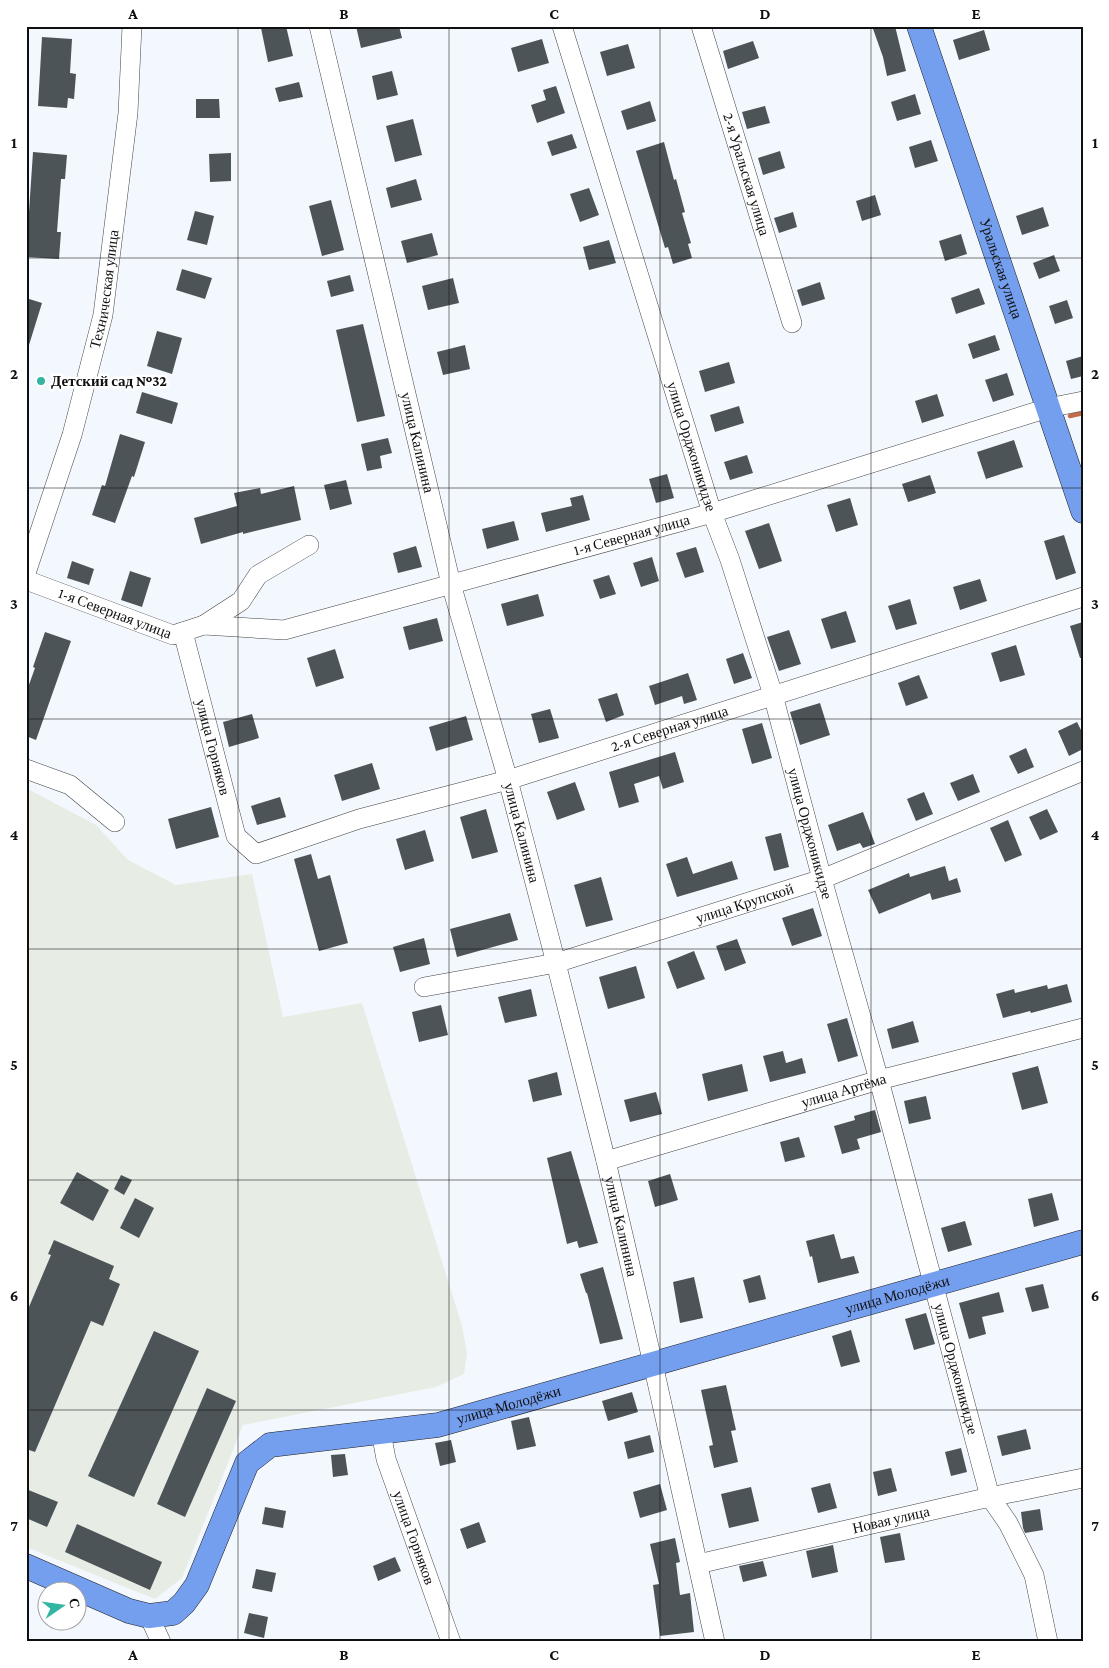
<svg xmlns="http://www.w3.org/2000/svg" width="1109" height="1668" viewBox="0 0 1109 1668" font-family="'Crimson Pro',serif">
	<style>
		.industrial { fill: #e7ede5 }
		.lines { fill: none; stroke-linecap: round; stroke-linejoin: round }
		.stream { stroke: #c36d48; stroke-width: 4.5 }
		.building { fill: #4d5458 }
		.minor-casing { stroke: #434343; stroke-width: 20 }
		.major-casing { stroke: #212121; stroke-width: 25 }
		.minor { stroke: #fff; stroke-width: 19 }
		.major { stroke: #749eee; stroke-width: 24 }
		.grid { fill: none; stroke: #101010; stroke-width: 1; stroke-opacity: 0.55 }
		.poi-dot { fill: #32b6a2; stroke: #fff; stroke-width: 2 }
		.labels { text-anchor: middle; stroke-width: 5; stroke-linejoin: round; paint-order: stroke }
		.street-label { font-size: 15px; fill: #101010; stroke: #fff }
		.poi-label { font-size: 15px; font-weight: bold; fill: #101010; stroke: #fff; text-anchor: start }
		.neatline { fill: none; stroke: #101010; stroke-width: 2 }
		.grid-label { font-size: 16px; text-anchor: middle; font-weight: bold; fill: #101010 }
	</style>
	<rect width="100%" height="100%" fill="#f3f7fe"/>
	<path class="industrial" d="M26 788 96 825 128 860 176 885 252 874 283 1017 362 1003 462 1326 467 1353 464 1374 436 1387 243 1425 182 1578 155 1599 26 1547Z"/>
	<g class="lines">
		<path class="stream" d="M1070 416 1083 413"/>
	</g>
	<path class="building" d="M268 26H286L293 56 268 62 261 28Z
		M356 26H399L402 38 361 48Z
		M872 26H895L906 71 887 76 883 57Z
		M984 30 990 50 959 60 953 40Z
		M42 37 72 39 70 73 76 74 74 99 68 98 67 108 38 106Z
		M542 39 549 63 518 72 511 48Z
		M753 41 759 58 728 69 723 51Z
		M628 44 635 68 607 76 600 52Z
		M392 71 398 95 377 100 372 76Z
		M299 82 303 97 279 102 275 88Z
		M556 86 565 113 537 123 531 105 546 100 543 90Z
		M915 94 921 114 897 121 891 102Z
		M196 99H219L220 118H196Z
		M650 101 656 121 627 130 621 111Z
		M765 106 770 123 747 129 742 112Z
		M413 119 422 155 395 162 386 126Z
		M572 134 577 148 552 156 547 142Z
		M931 140 938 161 915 168 909 147Z
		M664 142 674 180 676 179 685 212 682 213 691 243 688 244 692 258 673 264 668 247 665 248 636 151Z
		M780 151 785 168 763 175 758 158Z
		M33 152 67 155 65 179H61L57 232H61L59 259 26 257Z
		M231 153V181L210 182 209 154Z
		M416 179 422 200 391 208 386 188Z
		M589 188 599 215 580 222 570 194Z
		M875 195 881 215 862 221 856 201Z
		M331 200 344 250 322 256 309 206Z
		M1043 207 1049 226 1022 235 1016 216Z
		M195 211 214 216 207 245 187 240Z
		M793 212 797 227 779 233 774 218Z
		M432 233 438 255 407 263 401 241Z
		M961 234 967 254 945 261 939 241Z
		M609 240 616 263 589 270 583 247Z
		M1054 255 1060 271 1039 279 1033 263Z
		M182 269 212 278 205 299 176 290Z
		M350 275 354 291 331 297 327 281Z
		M453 278 459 303 428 310 422 286Z
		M820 282 825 299 802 306 797 290Z
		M979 288 985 304 956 314 951 298Z
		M26 298 42 303 29 345H26Z
		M1067 300 1073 318 1055 324 1049 306Z
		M363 324 385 416 357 422 336 330Z
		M157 331 182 338 172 374 147 366Z
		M995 335 1000 350 973 359 968 344Z
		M465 345 470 369 443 375 437 352Z
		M1083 356V376L1071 379 1066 361Z
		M729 362 735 383 705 392 699 371Z
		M1007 373 1014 395 993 402 985 380Z
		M142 392 178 403 172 424 136 413Z
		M937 394 944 416 922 423 915 401Z
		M739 406 744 423 715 432 710 415Z
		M120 434 145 442 134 477 132 476 115 523 92 515 102 485 105 486Z
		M388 438 392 453 380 456 382 468 367 471 361 444Z
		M1014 440 1023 467 986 479 977 452Z
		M747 455 753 473 730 480 724 462Z
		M667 474 674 498 656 503 649 479Z
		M930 475 936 493 908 502 902 484Z
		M346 480 352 504 330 510 324 485Z
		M294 486 301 520 243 534V532L201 544 194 518 237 506 234 493 260 488 261 494Z
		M583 495 590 520 546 532 541 513 572 506 570 498Z
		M850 498 858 525 836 532 827 505Z
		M514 521 519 540 487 549 482 529Z
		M769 523 782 561 759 569 745 531Z
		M1064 535 1076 573 1056 580 1044 541Z
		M416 546 422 567 398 573 393 553Z
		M696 547 704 572 685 578 676 553Z
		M652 557 659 581 641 587 633 563Z
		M72 561 94 569 89 585 67 578Z
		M130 571 151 578 142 607 121 600Z
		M609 575 616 594 600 599 593 580Z
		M980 579 987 601 960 610 953 587Z
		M538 594 544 616 507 626 501 604Z
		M910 599 917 624 896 630 888 606Z
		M846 611 856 642 831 649 821 619Z
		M437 618 443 641 409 650 403 627Z
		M1083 622V658H1080L1070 626Z
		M789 630 801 664 779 671 767 637Z
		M45 632 71 641 36 740 26 736V693L35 668 33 667Z
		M1016 645 1025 675 1000 682 991 653Z
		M335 649 344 678 316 687 307 658Z
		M743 653 752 678 734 684 726 659Z
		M688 673 697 700 684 704 682 696 655 705 649 686Z
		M919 675 928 698 906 706 898 683Z
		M617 693 624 715 606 722 598 699Z
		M820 703 830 735 800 745 790 712Z
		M550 709 559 738 539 743 531 714Z
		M252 714 259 738 229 747 223 722Z
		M466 716 473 740 436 751 429 727Z
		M1077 722 1083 734V749L1069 756 1058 731Z
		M762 723 772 758 752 764 742 729Z
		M1026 748 1034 767 1018 774 1009 756Z
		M675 752 684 782 663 789 659 776 634 784 639 802 619 808 609 772Z
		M372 763 380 789 342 801 334 775Z
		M973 774 980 792 958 801 950 783Z
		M575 782 585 810 557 820 547 792Z
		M924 792 933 814 916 821 907 799Z
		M280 797 286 817 257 825 251 806Z
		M211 807 219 837 176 849 168 819Z
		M486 809 498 852 472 859 460 817Z
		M1047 809 1058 832 1040 840 1029 817Z
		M863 812 875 844 863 848 860 843 837 851 828 825Z
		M1008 820 1022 855 1005 862 990 828Z
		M425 830 434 861 405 870 396 839Z
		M781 833 789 867 774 871 765 837Z
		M311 854 318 879 330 875 348 943 319 951 294 859Z
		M687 857 693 874 732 861 738 879 677 897 666 864Z
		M945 866 949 881 957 878 961 892 932 900 930 893 879 914 868 890 909 873 910 877Z
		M601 877 613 920 586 927 574 885Z
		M813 908 822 936 792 946 782 918Z
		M510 913 518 940 457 957 450 929Z
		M424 938 430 964 400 972 393 947Z
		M737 939 746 963 725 971 716 946Z
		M694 951 705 979 677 989 667 962Z
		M636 966 645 998 608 1009 599 977Z
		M1067 984 1072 1002 1031 1013 1030 1011 1003 1018 996 994 1014 989 1015 993 1047 985 1048 989Z
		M531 989 537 1016 505 1023 498 997Z
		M441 1005 448 1035 419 1042 412 1012Z
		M847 1018 858 1056 838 1062 827 1024Z
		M913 1021 919 1042 892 1049 887 1029Z
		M783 1051 786 1063 802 1058 806 1073 770 1082 763 1056Z
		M742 1064 748 1091 708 1101 702 1074Z
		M1038 1066 1048 1103 1022 1110 1012 1073Z
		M557 1072 562 1095 533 1102 528 1080Z
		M656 1092 662 1114 630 1122 624 1100Z
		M926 1096 931 1119 909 1124 904 1101Z
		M875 1110 881 1132 857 1139 860 1149 842 1154 834 1126 855 1120 854 1116Z
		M799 1137 805 1157 785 1162 780 1142Z
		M571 1151 598 1243 579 1248 577 1241 567 1244 547 1158Z
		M77 1172 109 1190 93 1221 60 1203Z
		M670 1174 678 1200 655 1207 648 1181Z
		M121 1175 132 1180 124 1195 114 1189Z
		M1052 1193 1059 1220 1034 1227 1028 1199Z
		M135 1198 154 1208 139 1238 120 1228Z
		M965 1221 972 1245 948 1252 941 1228Z
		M834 1234 841 1259 854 1256 859 1273 818 1283 812 1256 810 1257 806 1241Z
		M54 1240 114 1266 109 1279 120 1284 103 1326 91 1321 35 1452 26 1449V1314L51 1255 48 1254Z
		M603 1267 623 1339 600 1344 587 1293H586L580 1274Z
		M760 1275 766 1299 749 1303 743 1280Z
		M694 1277 703 1318 680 1323 673 1282Z
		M1043 1284 1049 1308 1032 1312 1025 1288Z
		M999 1292 1004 1312 982 1317 986 1334 969 1339 959 1303Z
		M926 1313 935 1344 914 1350 905 1319Z
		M851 1330 860 1362 841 1367 832 1336Z
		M154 1331 199 1351 134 1497 88 1476Z
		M726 1385 736 1430 731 1431 738 1462 714 1468 709 1446 713 1445 701 1390Z
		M207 1388 236 1401 185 1517 157 1504Z
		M632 1392 638 1412 608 1421 602 1401Z
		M529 1417 536 1446 517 1450 511 1421Z
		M1026 1429 1031 1449 1002 1456 997 1436Z
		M650 1435 654 1452 628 1459 624 1442Z
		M451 1440 456 1462 440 1466 435 1443Z
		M961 1448 967 1472 951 1476 945 1452Z
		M345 1454 348 1475 333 1477 331 1455Z
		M891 1468 897 1491 878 1496 873 1472Z
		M830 1483 837 1508 818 1513 811 1488Z
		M660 1484 667 1510 640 1518 633 1492Z
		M751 1487 759 1521 729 1528 721 1494Z
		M26 1489 58 1502 47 1527 26 1518Z
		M265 1507 286 1511 283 1528 262 1524Z
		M1040 1509 1043 1530 1025 1533 1023 1528 1021 1512Z
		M479 1522 486 1542 467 1549 460 1529Z
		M77 1524 162 1562 150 1590 65 1552Z
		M900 1533 905 1560 885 1563 880 1537Z
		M675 1538 680 1562 676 1563 680 1595 690 1593 694 1632 660 1636 653 1585 659 1584 650 1544Z
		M833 1545 838 1572 812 1578 806 1551Z
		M395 1557 401 1571 378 1581 373 1566Z
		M763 1561 767 1576 743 1582 739 1566Z
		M256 1569 276 1573 272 1592 252 1588Z
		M249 1613 268 1617 264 1638 244 1633Z"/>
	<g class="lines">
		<defs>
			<g id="minor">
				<path id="s1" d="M319 26 451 584 508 780 556 963 606 1161 653 1364 715 1642"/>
				<path id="s2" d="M562 26 712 513 730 560 773 695 822 879 879 1080 990 1497 1008 1523 1034 1575 1048 1642"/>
				<path id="s3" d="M701 26 792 323"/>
				<path id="s4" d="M26 573 72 435 103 315 128 113 132 26"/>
				<path id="s5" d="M26 580 173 635 204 625 284 630 712 513 1048 408 1083 401"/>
				<path d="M204 625 241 601 258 575 309 545"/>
				<path id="s6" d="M183 632 236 836 256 854 359 819 508 780 1083 597"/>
				<path d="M26 769 70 785 115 822"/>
				<path id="s7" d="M424 987 556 963 822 879 1083 771"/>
				<path id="s8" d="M606 1161 879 1080 1083 1028"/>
				<path id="s9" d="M381 1432 386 1459 451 1642"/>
				<path id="s10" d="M698 1564 990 1497 1083 1478"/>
				<path d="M149 1616 161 1642"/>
			</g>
			<g id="major">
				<path id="s11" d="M919 26 1083 511"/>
				<path id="s12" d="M26 1566 129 1611 149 1616 173 1613 184 1603 197 1585 247 1463 270 1445 438 1425 1083 1242"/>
			</g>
		</defs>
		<use href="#minor" class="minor-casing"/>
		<use href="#major" class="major-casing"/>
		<use href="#minor" class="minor"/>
		<use href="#major" class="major"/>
	</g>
	<path class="grid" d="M238 26V1642M449 26V1642M660 26V1642M871 26V1642M26 258H1083M26 488H1083M26 719H1083M26 949H1083M26 1180H1083M26 1410H1083"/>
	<circle class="poi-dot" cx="41" cy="381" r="5"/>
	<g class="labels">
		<g class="street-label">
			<text dy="5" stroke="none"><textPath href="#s3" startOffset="155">2-я Уральская улица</textPath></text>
			<text dy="5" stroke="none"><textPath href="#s11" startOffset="256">Уральская улица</textPath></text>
			<text dy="5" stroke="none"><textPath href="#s4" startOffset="295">Техническая улица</textPath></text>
			<text dy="5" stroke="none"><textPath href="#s1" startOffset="428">улица Калинина</textPath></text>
			<text dy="5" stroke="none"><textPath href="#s2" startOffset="440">улица Орджоникидзе</textPath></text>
			<text dy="5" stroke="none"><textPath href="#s5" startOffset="630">1-я Северная улица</textPath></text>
			<text dy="5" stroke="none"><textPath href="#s5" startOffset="95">1-я Северная улица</textPath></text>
			<text dy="5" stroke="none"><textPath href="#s6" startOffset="670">2-я Северная улица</textPath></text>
			<text dy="5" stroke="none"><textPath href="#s6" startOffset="119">улица Горняков</textPath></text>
			<text dy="5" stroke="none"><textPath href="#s1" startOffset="832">улица Калинина</textPath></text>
			<text dy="5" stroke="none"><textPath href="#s2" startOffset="845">улица Орджоникидзе</textPath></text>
			<text dy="5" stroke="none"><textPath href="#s7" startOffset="332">улица Крупской</textPath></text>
			<text dy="5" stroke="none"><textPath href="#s8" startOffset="248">улица Артёма</textPath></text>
			<text dy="5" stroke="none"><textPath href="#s1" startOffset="1238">улица Калинина</textPath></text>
			<text dy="5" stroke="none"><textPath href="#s12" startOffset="1002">улица Молодёжи</textPath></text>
			<text dy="5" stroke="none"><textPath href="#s2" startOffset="1400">улица Орджоникидзе</textPath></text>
			<text dy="5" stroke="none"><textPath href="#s12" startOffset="598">улица Молодёжи</textPath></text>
			<text dy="5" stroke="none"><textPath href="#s10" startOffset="198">Новая улица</textPath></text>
			<text dy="5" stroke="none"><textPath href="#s9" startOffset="111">улица Горняков</textPath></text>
		</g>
		<g class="poi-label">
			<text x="51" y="386">Детский сад №32</text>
		</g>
	</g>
	<rect width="1109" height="1668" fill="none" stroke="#ffffff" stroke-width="55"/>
	<g transform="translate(62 1606) rotate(77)"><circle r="24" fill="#ffffff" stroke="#9f9f9f"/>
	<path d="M0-4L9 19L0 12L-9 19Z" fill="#32b6a2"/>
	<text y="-8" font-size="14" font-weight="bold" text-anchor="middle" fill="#101010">С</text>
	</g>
	<rect x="28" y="28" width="1054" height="1612" class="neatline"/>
	<g class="grid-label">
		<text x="133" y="19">A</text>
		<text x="344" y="19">B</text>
		<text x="554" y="19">C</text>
		<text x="765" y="19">D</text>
		<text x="976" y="19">E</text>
		<text x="14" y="148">1</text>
		<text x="1095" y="148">1</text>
		<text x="14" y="379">2</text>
		<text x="1095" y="379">2</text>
		<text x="14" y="609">3</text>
		<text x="1095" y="609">3</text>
		<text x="14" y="840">4</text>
		<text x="1095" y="840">4</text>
		<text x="14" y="1070">5</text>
		<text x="1095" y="1070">5</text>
		<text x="14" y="1301">6</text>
		<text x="1095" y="1301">6</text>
		<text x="14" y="1531">7</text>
		<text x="1095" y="1531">7</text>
		<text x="133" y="1660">A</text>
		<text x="344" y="1660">B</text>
		<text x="554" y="1660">C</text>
		<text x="765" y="1660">D</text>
		<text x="976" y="1660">E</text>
	</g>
</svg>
